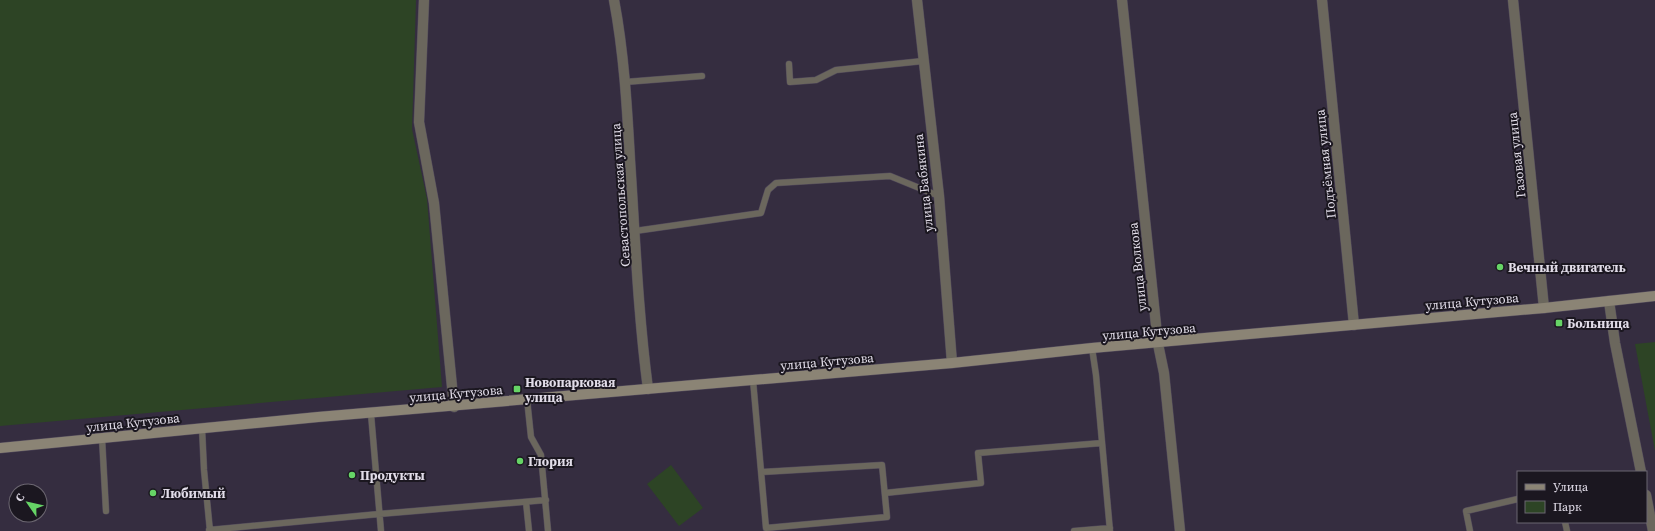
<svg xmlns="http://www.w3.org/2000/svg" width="1655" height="531" viewBox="0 0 1655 531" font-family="'Source Serif 4',serif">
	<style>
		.green { fill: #2d4425 }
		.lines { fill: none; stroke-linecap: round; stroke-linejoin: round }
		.service-casing { stroke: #51495b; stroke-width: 7 }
		.minor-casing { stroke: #51495b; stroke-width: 11 }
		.secondary-casing { stroke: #51495b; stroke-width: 11 }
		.service { stroke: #6b675d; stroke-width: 6 }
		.minor { stroke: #6b675d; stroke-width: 10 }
		.secondary { stroke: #8b8475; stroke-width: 10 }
		.poi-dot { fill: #66d466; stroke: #1b1720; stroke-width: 1.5 }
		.labels { text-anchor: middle; stroke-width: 4; stroke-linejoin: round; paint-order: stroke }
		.street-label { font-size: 13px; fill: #e2dde9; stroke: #1b1720 }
		.poi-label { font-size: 13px; font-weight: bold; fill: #e2dde9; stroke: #1b1720; text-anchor: start }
	</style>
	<rect width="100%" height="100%" fill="#352d40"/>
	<path class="green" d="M0 0H416L412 129 427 199 442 387 0 426Z
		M1655 342V451L1635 344Z
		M671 465 703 508 679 526 647 484Z"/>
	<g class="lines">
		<defs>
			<path id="service" d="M789 64 790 82 816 80 836 70 923 61
				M625 82 702 76
				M635 231 761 213 768 190 776 183 890 176 939 196
				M1092 348 1096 375 1110 531
				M753 380 766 528 887 517 882 465 762 472
				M527 399 531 437 541 455 548 531
				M371 414 381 531
				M202 428 204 470 210 531
				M102 438 106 511
				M885 493 981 483 978 453 1102 443
				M526 502 529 531
				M1565 522 1567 531
				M209 530 379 514 546 500
				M1074 531 1110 528
				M1470 531 1466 511 1518 499"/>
			<path id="minor" d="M424 0 419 122 434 203 454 407
				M614 0C624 53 627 106 630 160 635 236 638 313 648 389
				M917 0 939 196 952 363
				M1122 0 1158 344 1164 373 1180 531
				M1322 0 1354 325
				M1513 0 1544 308
				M1609 301 1615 343 1641 472
				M1646 495 1653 531"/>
			<path id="secondary" d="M0 448 318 417 952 363 1092 348 1544 308 1655 296"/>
		</defs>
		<use href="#service" class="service-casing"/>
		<use href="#minor" class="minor-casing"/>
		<use href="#secondary" class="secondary-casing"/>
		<use href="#service" class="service"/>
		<use href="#minor" class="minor"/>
		<use href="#secondary" class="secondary"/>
	</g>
	<g class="poi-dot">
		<circle cx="1500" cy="267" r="4"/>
		<rect x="1555" y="319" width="8" height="8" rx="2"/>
		<rect x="513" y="385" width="8" height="8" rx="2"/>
		<circle cx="520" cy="461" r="4"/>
		<circle cx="352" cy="475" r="4"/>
		<circle cx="153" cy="493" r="4"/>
	</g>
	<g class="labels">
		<g class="street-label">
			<text transform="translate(1516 155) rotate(-96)" y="5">Газовая улица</text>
			<text transform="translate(1325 164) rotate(-96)" y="5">Подъёмная улица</text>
			<text transform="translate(923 183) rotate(-96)" y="5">улица Бабякина</text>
			<text transform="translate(620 195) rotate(-94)" y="5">Севастопольская улица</text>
			<text transform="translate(1137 267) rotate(-96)" y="5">улица Волкова</text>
			<text transform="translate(1472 301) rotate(-5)" y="5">улица Кутузова</text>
			<text transform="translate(1149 331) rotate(-5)" y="5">улица Кутузова</text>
			<text transform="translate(827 361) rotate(-5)" y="5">улица Кутузова</text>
			<text transform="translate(456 393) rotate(-5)" y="5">улица Кутузова</text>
			<text transform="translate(133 422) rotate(-6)" y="5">улица Кутузова</text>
		</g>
		<g class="poi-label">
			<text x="1508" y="272">Вечный двигатель</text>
			<text x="1567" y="328">Больница</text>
			<text x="525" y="387">Новопарковая<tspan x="525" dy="15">улица</tspan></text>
			<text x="528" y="466">Глория</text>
			<text x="360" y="480">Продукты</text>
			<text x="161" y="498">Любимый</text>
		</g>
	</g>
	<rect x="1517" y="471" width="130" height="52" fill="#1b1720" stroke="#6b6670"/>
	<rect x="1525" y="484" width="20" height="6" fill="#8b8475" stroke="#6b6670"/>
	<text x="1553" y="491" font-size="12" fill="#e2dde9">Улица</text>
	<rect x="1525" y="501" width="20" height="12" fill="#2d4425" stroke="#6b6670"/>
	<text x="1553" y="511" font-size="12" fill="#e2dde9">Парк</text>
	<g transform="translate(28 503) rotate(304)"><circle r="19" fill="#1b1720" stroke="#6b6670"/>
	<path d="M0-3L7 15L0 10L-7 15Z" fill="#66d466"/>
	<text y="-6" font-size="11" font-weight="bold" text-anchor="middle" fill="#e2dde9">С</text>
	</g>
</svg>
